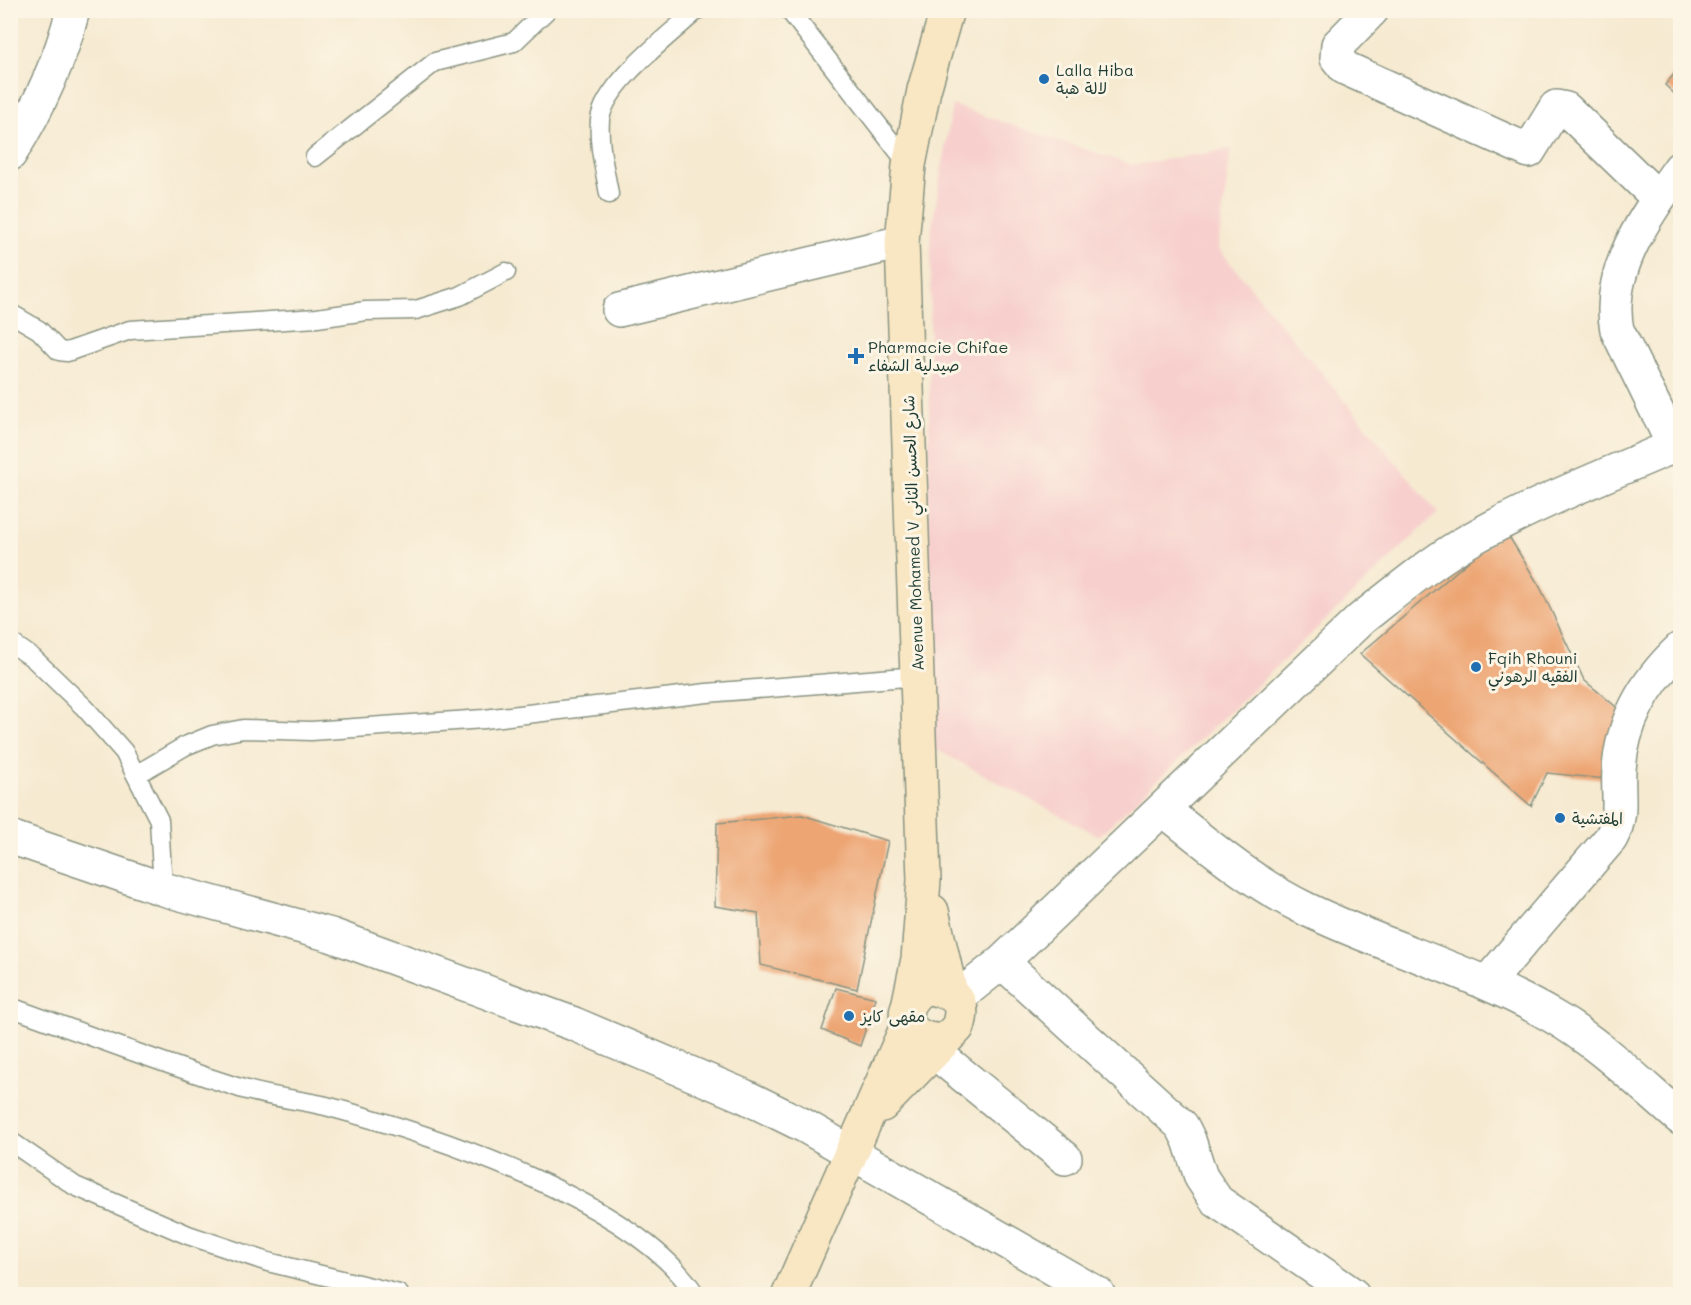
<svg xmlns="http://www.w3.org/2000/svg" width="1691" height="1305" viewBox="0 0 1691 1305" font-family="Mali,'Playpen Sans Arabic',sans-serif">
	<style>
		.built { fill: #f7d0cd }
		.building { fill: #eda573 }
		.lines { fill: none; stroke-linecap: round; stroke-linejoin: round }
		.lane-casing { stroke: #8a9482; stroke-width: 21 }
		.street-casing { stroke: #8a9482; stroke-width: 36 }
		.secondary-casing { stroke: #8a9482; stroke-width: 36 }
		.lane { stroke: #fff; stroke-width: 18 }
		.street { stroke: #fff; stroke-width: 33 }
		.secondary { stroke: #f9e7c3; stroke-width: 33 }
		.poi-dot { fill: #1f6fb2; stroke: #fcf5e5; stroke-width: 2 }
		.labels { text-anchor: middle; stroke-width: 6; stroke-linejoin: round; paint-order: stroke }
		.poi-label { font-size: 16px; fill: #1f3d34; stroke: #fcf5e5; text-anchor: start }
		.street-label { font-size: 16px; fill: #1f3d34; stroke: #fcf5e5 }
	</style>
	<rect width="100%" height="100%" fill="#fcf5e5"/>
	<filter id="ink" filterUnits="userSpaceOnUse"><feTurbulence type="fractalNoise" baseFrequency=".0167" numOctaves="2"/><feDisplacementMap in="SourceGraphic" scale="12" xChannelSelector="R" yChannelSelector="G"/><feConvolveMatrix kernelMatrix="1 2 1 2 8 2 1 2 1" color-interpolation-filters="sRGB"/></filter>
	<filter id="wash" filterUnits="userSpaceOnUse"><feTurbulence type="fractalNoise" baseFrequency=".008" numOctaves="4" result="noise"/><feDisplacementMap in="SourceGraphic" scale="24" xChannelSelector="R" yChannelSelector="G"/><feGaussianBlur stdDeviation="1.35" result="paint"/><feColorMatrix in="noise" values="0 0 0 0 0 0 0 0 0 0 0 0 0 0 0 0 0 1.4 0 .05"/><feComposite in="paint" operator="in"/></filter>
	<g filter="url(#wash)">
		<rect width="100%" height="100%" fill="#f6ead1"/>
		<path class="built" d="M952 105 1132 165 1231 149 1218 248 1438 513 1099 836 926 744 931 235Z"/>
		<g id="blocks">
			<path class="building" d="M1680 67V99L1665 85Z
				M1505 530 1540 587 1584 680 1621 711 1606 779 1547 773 1531 806 1360 654Z
				M802 815 888 841 857 989 761 965 758 913 715 906 717 823Z
				M836 988 876 998 860 1046 822 1030Z"/>
		</g>
	</g>
	<g filter="url(#ink)">
		<use href="#blocks" fill-opacity="0" stroke="#8a9482" stroke-width="1.5"/>
		<g class="lines">
			<defs>
				<path id="lane" d="M789 10 909 165
					M315 157 435 62 514 42 547 10
					M609 194C605 170 598 145 600 120 604 84 670 35 697 10
					M10 313 39 330 59 351 67 352 130 330 317 318 366 311 416 310 460 296 506 272
					M10 642 33 658 85 708 124 752 159 820 163 889
					M136 775 185 746 212 735 243 729 311 731 484 719 707 693 918 676
					M10 1007C86 1034 161 1063 237 1087 266 1097 297 1099 326 1106 431 1134 635 1201 695 1294
					M10 1141 75 1186 188 1235 268 1262 399 1294"/>
				<path id="street" d="M1372 10 1338 45 1337 58 1345 68 1529 151 1556 107 1566 109 1658 198
					M10 154C38 109 60 62 73 10
					M619 310 902 242
					M1674 446 1617 330C1605 271 1647 214 1680 168
					M1164 810C1209 846 1254 884 1306 909 1386 948 1474 971 1552 1016 1599 1043 1639 1083 1680 1118
					M10 837 163 889 331 935 574 1024 744 1096 803 1125 1098 1294
					M1002 962 1182 1126 1189 1140 1201 1177 1217 1201 1352 1294
					M1487 983 1611 838C1624 814 1617 795 1619 770 1622 722 1645 682 1680 649
					M957 998 1002 962 1361 619C1397 591 1433 560 1473 538 1537 502 1607 475 1674 446L1680 449
					M933 1051 1065 1158"/>
				<path id="secondary" d="M932 911 951 993
					M909 1002 918 959 924 880 902 242 909 165 924 90 947 10
					M882 1105 958 1027C968 996 951 993 926 987 892 1006 905 1042 942 1040
					M789 1294 908 1024"/>
			</defs>
			<use href="#lane" class="lane-casing"/>
			<use href="#street" class="street-casing"/>
			<use href="#secondary" class="secondary-casing"/>
			<use href="#lane" class="lane"/>
			<use href="#street" class="street"/>
			<use href="#secondary" class="secondary"/>
		</g>
	</g>
	<g class="poi-dot">
		<circle cx="1044" cy="79" r="6"/>
		<path d="M853 347h6v6h6v6h-6v6h-6v-6h-6v-6h6z"/>
		<circle cx="1476" cy="667" r="6"/>
		<circle cx="1560" cy="818" r="6"/>
		<circle cx="849" cy="1016" r="6"/>
	</g>
	<g class="labels">
		<g class="poi-label">
			<text x="1056" y="76">Lalla Hiba<tspan x="1056" dy="18">لالة هبة</tspan></text>
			<text x="868" y="353">Pharmacie Chifae<tspan x="868" dy="18">صيدلية الشفاء</tspan></text>
			<text x="1488" y="664">Fqih Rhouni<tspan x="1488" dy="18">الفقيه الرهوني</tspan></text>
			<text x="1572" y="824">المفتشية</text>
			<text x="861" y="1022">مقهى كايز</text>
		</g>
		<g class="street-label">
			<text transform="translate(913 533) rotate(-92)" y="6">Avenue Mohamed V شارع الحسن الثاني</text>
		</g>
	</g>
	<rect width="1691" height="1305" fill="none" stroke="#fcf5e5" stroke-width="36"/>
</svg>
